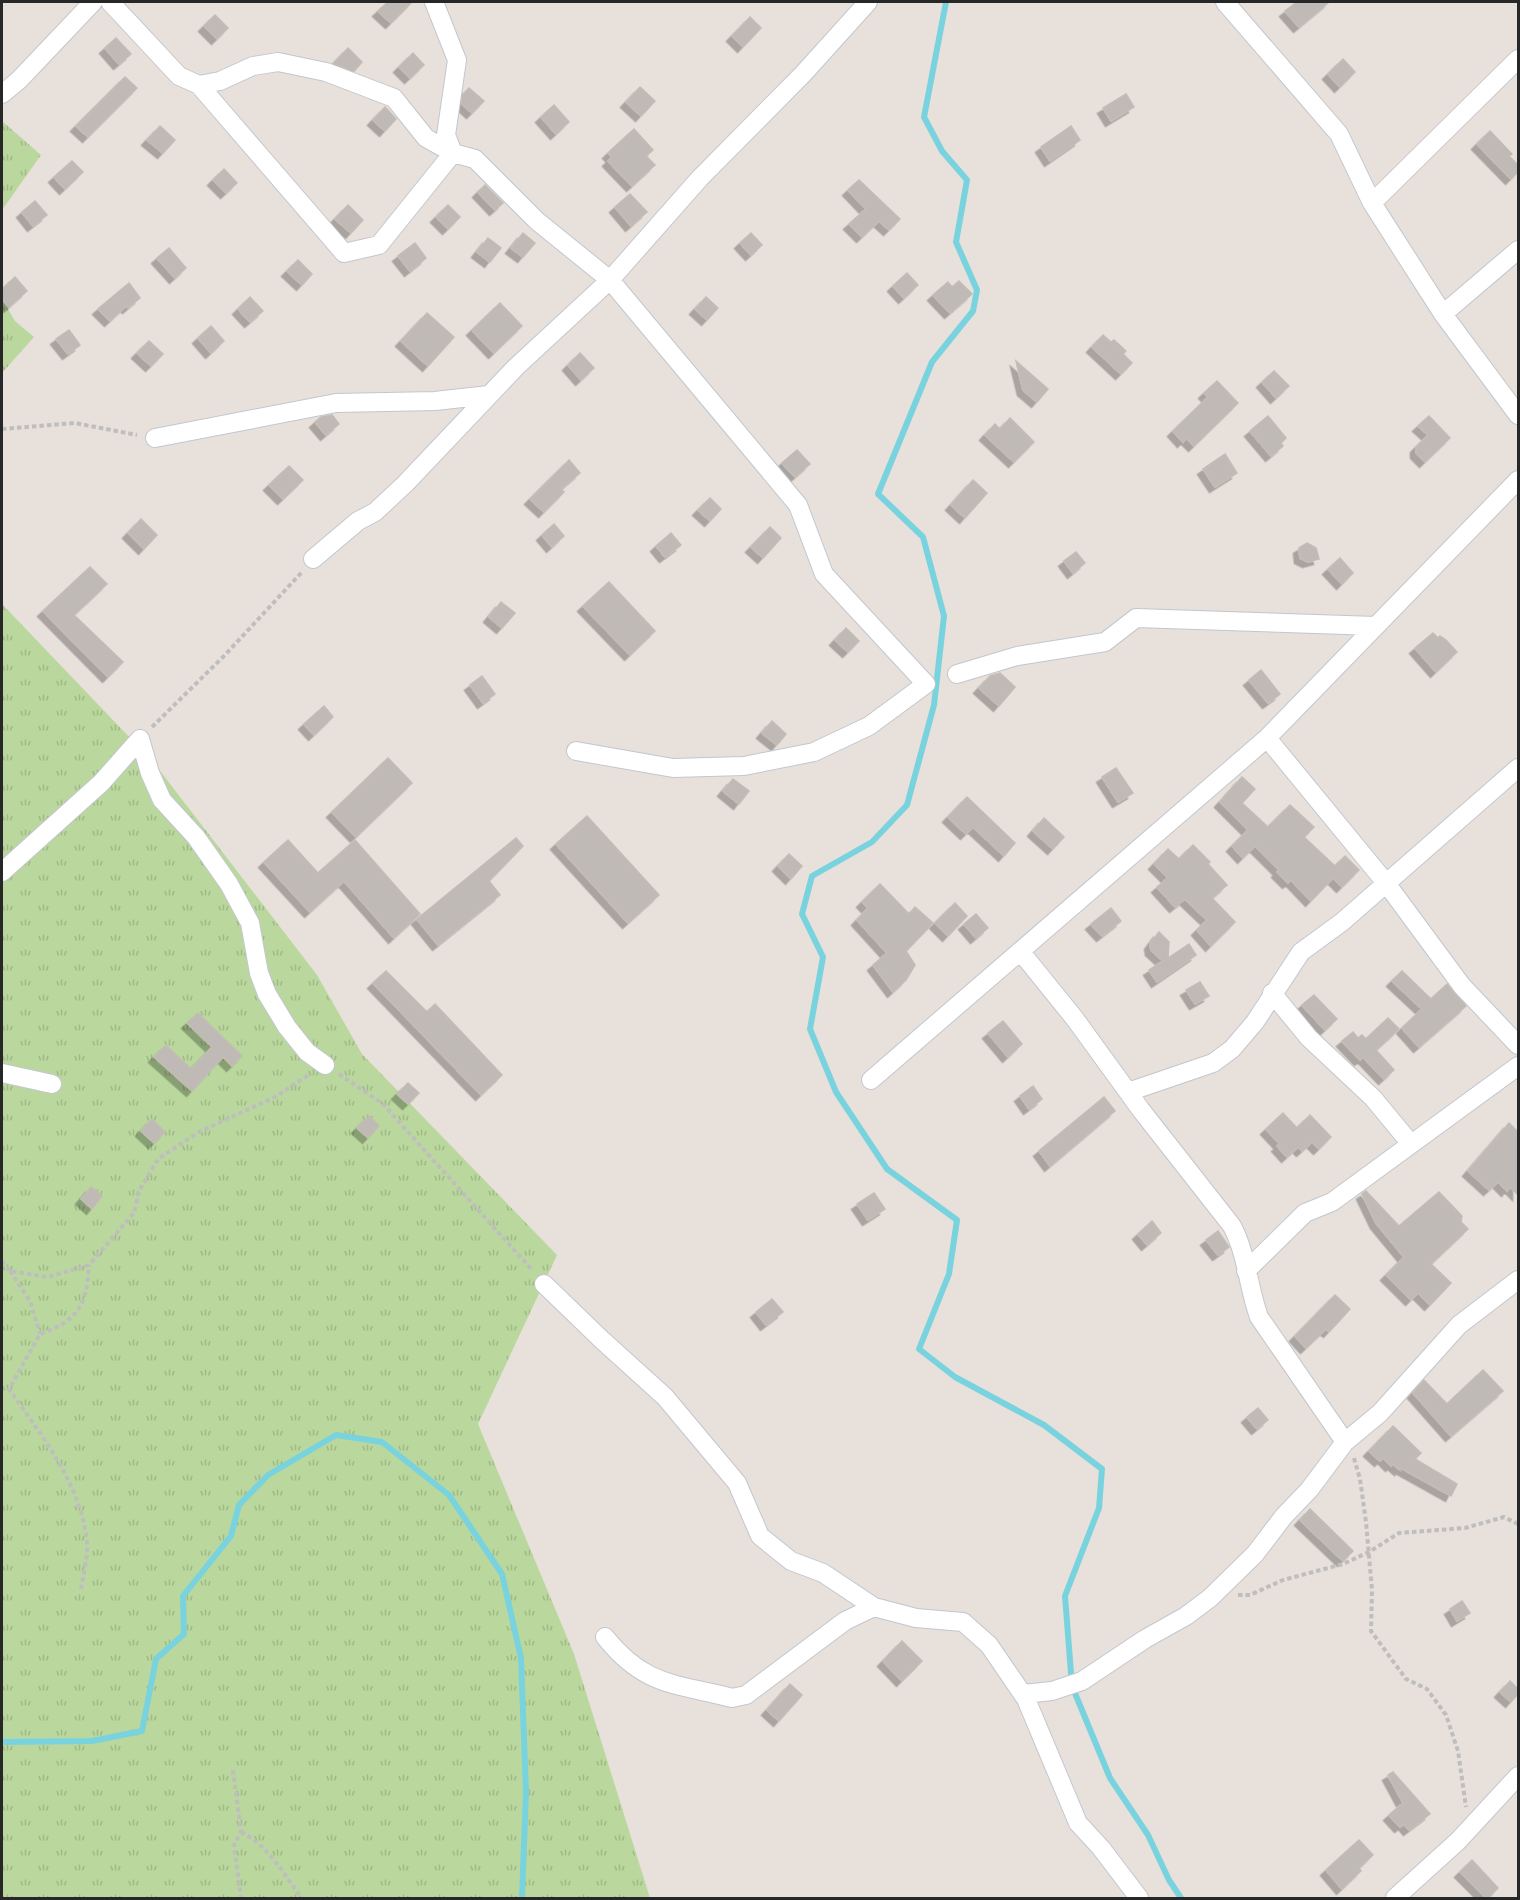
<svg xmlns="http://www.w3.org/2000/svg" width="1520" height="1900" viewBox="0 0 1520 1900" font-family="'DM Sans',sans-serif">
	<style>
		.grass { fill: url(#grass-tufts) }
		.lines { fill: none; stroke-linecap: round; stroke-linejoin: round }
		.stream { stroke: #79d3de; stroke-width: 6 }
		.building { fill: #c0bab7; stroke: #c3bcb5; stroke-width: 1.5; filter: url(#shadow) }
		.minor-casing { stroke: #c2c7cf; stroke-width: 20 }
		.path { stroke: #bebebe; stroke-width: 4; stroke-dasharray: 4.5 3; stroke-linecap: butt }
		.minor { stroke: #fff; stroke-width: 18 }
	</style>
	<defs>
		<pattern id="grass-tufts" width="24" height="20" patternUnits="userSpaceOnUse" patternTransform="scale(1.5)"><rect width="24" height="20" fill="#bad89d"/><path d="M3 7l-1-3M5 7V3M7 7l1-3M15 17l-1-3M17 17v-4M19 17l1-3" fill="none" stroke="#a0b987"/></pattern>
		<filter id="shadow"><feDropShadow dx="-5.5" dy="5.5" stdDeviation="0" flood-color="#0004"/></filter>
	</defs>
	<rect width="100%" height="100%" fill="#e8e0da"/>
	<path class="grass" d="M2 121 41 155 2 210Z
		M2 299 15 321 34 337 2 373Z
		M2 604 154 763 317 975 362 1054 557 1255 478 1424 574 1654 650 1898H2Z"/>
	<g class="lines">
		<path class="stream" d="M946 2 924 117 942 151 967 180 956 242 977 290 973 311 932 362 878 494 923 537 944 616 934 705 907 805 872 842 812 876 802 914 823 957 810 1029 836 1092 887 1169 957 1220 949 1274 919 1349 955 1377 1044 1425 1102 1469 1099 1508 1065 1596 1072 1686 1110 1778 1148 1835 1169 1880 1181 1898
			M2 1742 92 1741 142 1731 156 1659 184 1634 183 1596 231 1536 239 1505 268 1475 336 1435 382 1442 449 1495 502 1574 521 1658 526 1791 522 1898"/>
	</g>
	<path class="building" d="M388 2H412L391 23 378 11Z
		M1297 2H1329L1299 27 1285 11Z
		M215 15 228 28 217 39 204 26Z
		M750 17 761 28 743 47 732 36Z
		M116 38 131 54 119 64 105 48Z
		M348 48 362 62 354 71 334 63Z
		M413 53 424 65 410 78 399 67Z
		M1343 59 1355 72 1340 87 1328 74Z
		M125 77 137 88 88 137 76 126Z
		M640 87 655 101 641 116 626 102Z
		M469 88 484 101 472 113 462 104 463 94Z
		M1126 94 1134 107 1111 121 1103 108Z
		M554 105 569 122 556 134 541 117Z
		M385 107 396 119 385 131 373 120Z
		M160 126 175 140 163 153 147 140Z
		M1071 126 1080 140 1050 161 1041 147Z
		M634 129 653 150 646 156 655 165 632 186 608 161 612 157 608 153Z
		M1490 131 1512 154 1509 156 1518 165V172L1511 179 1477 144Z
		M72 161 83 172 65 189 54 177Z
		M224 169 237 183 226 193 213 180Z
		M859 180 900 219 889 230 879 221 862 237 849 224 866 209 848 190Z
		M485 185 503 203 495 210 478 192Z
		M630 194 647 212 631 226 615 207Z
		M35 201 47 215 33 226 22 212Z
		M348 205 363 220 351 233 335 219Z
		M448 205 460 217 448 229 436 217Z
		M523 233 535 243 523 257 511 248Z
		M751 233 762 245 751 255 740 243Z
		M488 238 501 248 490 262 477 252Z
		M415 243 426 258 410 271 398 256Z
		M169 248 186 268 175 278 157 258Z
		M298 260 312 274 302 285 287 271Z
		M907 273 918 285 904 298 893 286Z
		M15 277 27 291 9 307 2 299V289Z
		M959 281 972 294 950 313 933 295 948 282 952 287Z
		M129 283 140 298 128 308 126 306 110 321 98 309Z
		M250 297 263 311 250 322 238 309Z
		M706 297 718 308 707 320 695 309Z
		M500 303 522 326 494 353 472 330Z
		M427 313 454 337 428 366 401 341Z
		M211 326 224 341 211 353 198 338Z
		M69 330 80 345 68 354 56 339Z
		M1103 335 1111 342 1114 340 1126 351 1123 354 1132 363 1121 374 1092 347Z
		M149 341 163 354 151 366 137 353Z
		M580 353 594 368 581 380 568 365Z
		M1016 361 1048 389 1037 402 1023 390Z
		M1274 371 1289 386 1276 398 1262 382Z
		M1217 381 1238 403 1194 446 1186 438 1183 442 1173 431 1208 397 1204 393Z
		M332 415 339 424 326 435 315 422 321 417Z
		M1268 416 1286 438 1281 443 1283 446 1271 456 1250 431Z
		M1429 416 1450 438 1425 462 1416 453V447L1428 435 1418 426Z
		M1010 418 1034 442 1014 462 985 435 995 424 1000 429Z
		M797 450 810 464 795 477 782 463Z
		M1225 454 1237 473 1215 487 1203 469Z
		M569 460 580 473 561 489 564 492 544 512 530 499Z
		M289 466 303 480 283 499 269 485Z
		M973 480 987 493 965 518 951 505Z
		M710 498 721 509 710 521 698 510Z
		M141 519 157 535 144 549 128 533Z
		M554 524 564 536 552 547 542 535Z
		M770 527 781 538 763 558 751 547Z
		M671 533 681 545 665 557 656 546Z
		M1307 543 1316 548 1319 559 1308 562 1300 558 1299 548Z
		M1076 552 1085 563 1073 573 1064 561Z
		M1340 558 1353 573 1342 584 1328 569Z
		M90 567 107 584 74 615 123 662 108 677 43 611Z
		M609 582 655 631 630 655 583 606Z
		M501 602 515 613 502 628 489 617Z
		M846 628 859 641 848 652 835 640Z
		M1433 633 1438 638 1440 636 1446 640 1457 652 1436 672 1415 648Z
		M1261 670 1280 694 1268 703 1249 680Z
		M1000 673 1015 687 999 706 979 688 990 676Z
		M482 676 495 694 483 703 470 685Z
		M324 706 333 717 314 735 304 724Z
		M772 721 786 734 777 745 762 733Z
		M388 758 412 783 356 837 332 812Z
		M1116 768 1133 793 1118 802 1102 777Z
		M1242 777 1255 789 1242 803 1268 827 1290 805 1314 827 1304 837 1335 866 1345 856 1359 870 1342 887 1333 878 1311 901 1291 880 1288 883 1277 872 1279 870 1255 846 1243 858 1232 846 1248 830 1220 802Z
		M733 779 749 791 739 804 723 791Z
		M967 797 1015 843 1004 856 973 827 966 834 948 817Z
		M587 816 659 895 628 923 556 844Z
		M1044 818 1064 837 1053 849 1033 831Z
		M516 838 523 846 489 881 500 895 438 945 417 919Z
		M288 840 318 873 355 840 420 914 394 938 344 881 310 912 264 862Z
		M1193 845 1210 862 1208 864 1227 885 1212 898 1235 922 1211 946 1197 930 1207 920 1185 899 1175 907 1157 887 1168 878 1154 864 1168 849 1179 859Z
		M789 854 802 866 791 879 778 866Z
		M880 884 909 914 915 907 933 923 906 951 915 965 906 980 893 992 873 965 887 953 857 920 868 908 862 902Z
		M955 903 967 916 948 936 935 923Z
		M1111 908 1121 921 1102 936 1091 924Z
		M976 914 988 928 976 938 964 924Z
		M1159 932 1169 942 1168 958 1189 944 1196 955 1157 982 1149 970 1163 961 1151 950 1150 944Z
		M386 971 427 1012 435 1004 502 1075 481 1095 373 983Z
		M1402 971 1431 999 1447 984 1466 1006 1419 1047 1402 1028 1422 1009 1392 981Z
		M1200 982 1209 996 1195 1004 1186 990Z
		M1314 995 1337 1019 1325 1030 1302 1005Z
		M198 1013 242 1056 232 1066 223 1057 192 1091 154 1057 166 1045 191 1069 212 1047 187 1023Z
		M1388 1018 1399 1029 1376 1050 1394 1070 1384 1079 1363 1057 1360 1060 1342 1041 1353 1032 1358 1038 1362 1035 1366 1039Z
		M1003 1021 1022 1044 1008 1057 988 1033Z
		M408 1083 419 1093 408 1104 397 1094Z
		M1033 1086 1042 1099 1029 1109 1020 1096Z
		M1104 1097 1115 1111 1050 1166 1039 1151Z
		M1283 1113 1297 1128 1310 1115 1331 1137 1319 1149 1312 1142 1302 1151 1298 1147 1287 1157 1277 1146 1280 1144 1266 1129Z
		M369 1116 379 1126 368 1138 357 1128Z
		M152 1119 165 1132 154 1143 141 1131Z
		M1509 1123 1518 1132V1195L1510 1187 1507 1191 1498 1182 1489 1190 1468 1171Z
		M91 1187 102 1196 92 1209 81 1199Z
		M1366 1191 1399 1226 1439 1192 1462 1216 1461 1222 1468 1229 1431 1264 1451 1283 1430 1305 1418 1293 1411 1300 1386 1275 1404 1257 1376 1223 1362 1194Z
		M874 1193 885 1209 868 1220 857 1204Z
		M1152 1221 1161 1233 1147 1245 1138 1234Z
		M1218 1231 1229 1247 1218 1255 1206 1240Z
		M1335 1295 1350 1309 1329 1332 1326 1329 1306 1348 1295 1336Z
		M772 1299 783 1312 766 1325 756 1312Z
		M1483 1370 1503 1391 1451 1436 1413 1393 1424 1380 1447 1404Z
		M1258 1408 1268 1420 1257 1429 1247 1417Z
		M1393 1426 1421 1453 1415 1459 1457 1484 1451 1496 1401 1468 1400 1470 1393 1464 1391 1466 1383 1458 1380 1461 1369 1451Z
		M1310 1509 1353 1551 1343 1561 1300 1520Z
		M1462 1601 1470 1613 1457 1621 1450 1609Z
		M902 1641 922 1661 902 1681 883 1661Z
		M1510 1681 1518 1689V1694L1511 1702 1500 1692Z
		M790 1684 802 1695 779 1721 767 1710Z
		M1393 1772 1430 1814 1409 1830 1404 1824 1400 1827 1389 1815 1403 1803 1388 1775Z
		M1359 1840 1373 1855 1359 1868 1361 1871 1342 1889 1326 1870Z
		M1472 1860 1498 1888 1487 1899 1460 1872Z"/>
	<g class="lines">
		<defs>
			<path id="minor" d="M110 2 179 76 199 85 220 81 253 66 278 62 326 72 394 98 426 138 453 153 475 159 537 221 610 280 798 505 824 574 926 684 869 726 814 752 744 766 673 768 576 751
				M1225 2 1339 134 1372 203 1443 314 1518 415
				M199 85 344 253 379 245 453 153 446 135 457 60 434 2
				M2 94 19 80 93 2
				M1372 203 1518 59
				M1443 314 1518 250
				M155 438 336 403 435 401 489 395
				M313 559 358 521 375 512 405 484 516 367 610 280 700 178 803 74 868 2
				M957 674 1017 656 1105 642 1136 618 1376 626
				M1267 738 1518 480
				M140 739 150 773 162 800 196 837 229 884 250 923 259 973 267 994 287 1027 307 1052 325 1065
				M2 872 101 783 140 739
				M1020 951 1075 1019 1141 1110 1232 1226C1247 1254 1248 1287 1259 1317L1345 1442
				M1272 993 1309 1038 1373 1098 1411 1144
				M2 1073 52 1084
				M871 1080 1267 738 1386 883 1462 986 1518 1045
				M1128 1092 1213 1063 1232 1049 1255 1022 1301 952 1342 922 1518 768
				M1246 1271 1305 1213 1332 1202 1518 1066
				M544 1284 602 1340 665 1397 737 1483 760 1536 791 1561 823 1573 874 1607 916 1618 963 1622 989 1645 1026 1699 1078 1823 1101 1848 1139 1898
				M605 1637C645 1687 675 1683 732 1698L746 1695 845 1621 874 1607
				M1023 1694 1052 1691 1082 1681 1145 1639 1186 1616 1210 1598 1255 1554 1284 1516 1309 1490 1345 1442 1380 1413 1459 1325 1518 1280
				M1395 1898 1458 1841 1518 1776"/>
		</defs>
		<use href="#minor" class="minor-casing"/>
		<path class="path" d="M2 429 75 423 137 435
			M152 727 225 655 303 571
			M339 1074 383 1104 533 1271
			M2 1261 10 1271 48 1277 89 1265 134 1213 139 1191 158 1159 199 1132 275 1097 310 1074
			M10 1271 30 1301 40 1334
			M1354 1458 1360 1479 1366 1522 1372 1590 1371 1631 1406 1679 1427 1689 1446 1715 1458 1751 1466 1807
			M81 1589C83 1575 88 1558 87 1543 82 1485 41 1435 9 1389L40 1334C78 1321 87 1305 89 1265
			M1238 1595H1250L1283 1580 1343 1564 1369 1552 1399 1533 1465 1528 1504 1517 1518 1524
			M233 1770 241 1832 234 1845 241 1898
			M241 1832C270 1847 283 1874 302 1898"/>
		<use href="#minor" class="minor"/>
	</g>
	<rect width="1520" height="1900" fill="none" stroke="#272727" stroke-width="6"/>
</svg>
